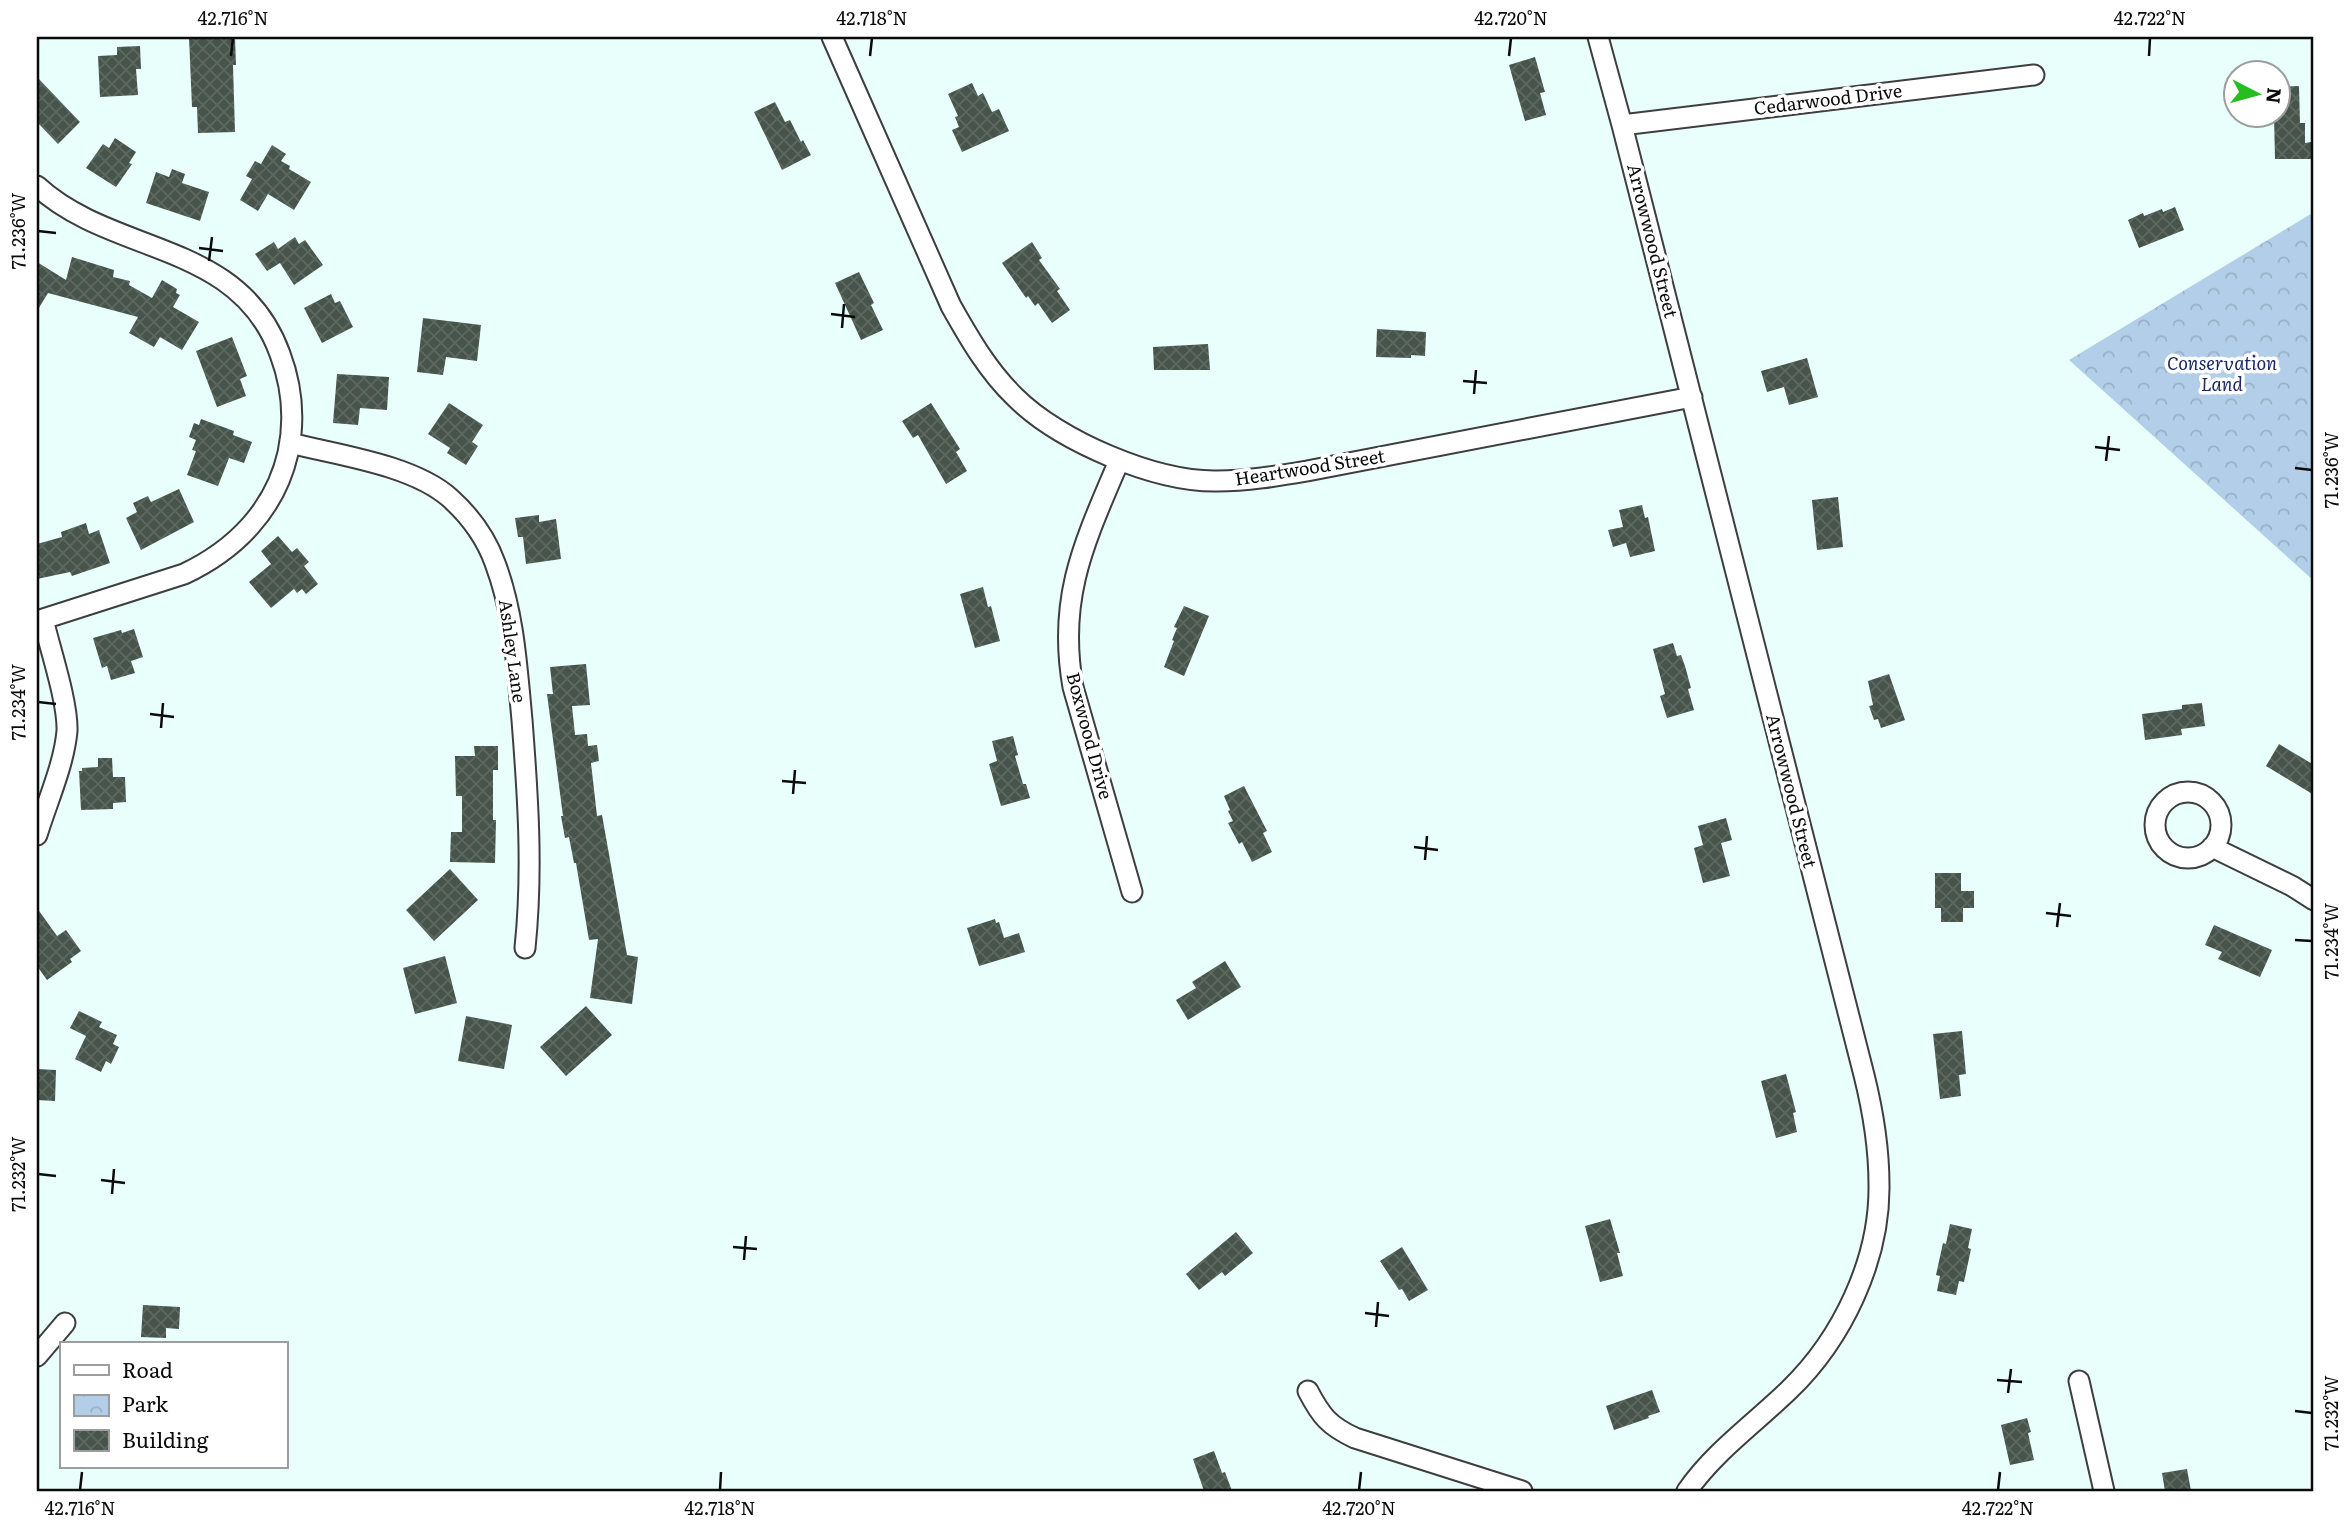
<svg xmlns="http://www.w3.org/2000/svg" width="2351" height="1528" viewBox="0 0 2351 1528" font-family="Literata,serif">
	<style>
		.park { fill: url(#park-crowns) }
		.building { fill: url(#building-cross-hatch) }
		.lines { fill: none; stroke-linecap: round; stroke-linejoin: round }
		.minor-casing { stroke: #3e3e3e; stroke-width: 23 }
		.minor { stroke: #fff; stroke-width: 19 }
		.ticks { fill: none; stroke: #0b0b0b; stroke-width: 2.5 }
		.labels { text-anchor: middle; stroke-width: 7; stroke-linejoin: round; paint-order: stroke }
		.street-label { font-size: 18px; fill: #0b0b0b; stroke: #fff }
		.park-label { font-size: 18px; font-style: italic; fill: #1b2963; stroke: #fff }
		.neatline { fill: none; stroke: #0b0b0b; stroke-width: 2.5 }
		.ticks-label { font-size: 18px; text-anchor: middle; fill: #0b0b0b }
	</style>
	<defs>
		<pattern id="park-crowns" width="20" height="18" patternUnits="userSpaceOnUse" patternTransform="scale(1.75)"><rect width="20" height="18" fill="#b3cee9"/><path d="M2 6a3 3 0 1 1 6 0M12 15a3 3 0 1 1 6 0" fill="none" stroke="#99b0c6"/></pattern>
		<pattern id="building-cross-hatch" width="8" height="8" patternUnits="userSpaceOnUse" patternTransform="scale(1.75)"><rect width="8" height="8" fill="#47544c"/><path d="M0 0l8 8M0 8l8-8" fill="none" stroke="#5d6861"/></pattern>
	</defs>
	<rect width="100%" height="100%" fill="#e9fffb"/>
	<path class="park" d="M2314 212V581L2069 360Z"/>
	<path class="building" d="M189 37H235L236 65H233L235 132 198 133 197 107H192Z
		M140 46 141 69H136L138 95 100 97 98 56 117 55V47Z
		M1535 57 1545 92 1540 93 1546 115 1525 121 1509 65Z
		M37 77 80 122 58 144 37 122Z
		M972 83 978 96 983 93 992 112 999 109 1009 131 962 152 952 130 959 127 955 117 958 116 948 94Z
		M2299 86 2300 123H2305V143L2311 142V159H2275L2274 116H2278V87Z
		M775 102 785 122 790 120 801 142 803 140 811 155 782 170 754 112Z
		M115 138 136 152 129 163 132 164 116 187 86 168 103 144 109 148Z
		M272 145 286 154 281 161 290 166 289 169 311 182 294 210 268 194 258 211 240 200 252 179 246 176 255 161 261 164Z
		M172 169 185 174 182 183 209 192 200 221 146 203 156 172 169 177Z
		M2175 207 2184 230 2139 248 2128 220 2143 213 2144 216 2162 209 2163 212Z
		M295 237 299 244 305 240 323 265 294 285 280 263 267 271 255 254 274 242 278 249Z
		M1032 242 1042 258 1039 260 1060 289 1057 291 1070 310 1052 323 1038 303 1035 306 1028 296 1026 298 1002 263Z
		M72 257 114 270 113 277 130 281 129 285 152 298 162 280 177 289 176 293 180 295 173 307 199 322 182 350 160 337 154 347 129 333 138 317 48 293 37 311V262L66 280Z
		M859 272 874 303 871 305 883 330 861 340 835 283Z
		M331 294 335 303 340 301 353 327 322 343 304 308Z
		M423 318 481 325 477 361 446 357 443 375 417 372Z
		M1377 329 1426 332 1425 356 1411 355V358L1376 357Z
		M232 337 247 376 240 379 246 396 217 407 196 351Z
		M1208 344 1210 370H1154L1153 347Z
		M1807 358 1818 397 1789 405 1784 387 1767 392 1761 371Z
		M337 374 389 377 387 410 360 408 358 425 333 423Z
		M449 403 483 425 472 442 478 446 466 465 447 453 450 448 428 434Z
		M931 403 960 449 956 452 967 471 946 484 918 435 913 438 902 421Z
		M201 419 234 431 233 435 252 442 244 463 229 458 218 486 187 475 196 451 192 450 196 440 189 437 194 423 199 425Z
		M179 489 194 522 141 550 126 518 137 512 133 503 148 496 151 502Z
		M1838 497 1843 547 1817 550 1812 500Z
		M1642 505 1645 518 1648 517 1655 551 1630 557 1626 543 1613 547 1608 530 1623 527 1619 510Z
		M539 515V522L556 519 561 559 526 564 523 537H518L515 518Z
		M86 523 89 534 99 530 110 563 72 576 70 572 37 579V544L62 537 61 532Z
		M278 536 292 552 297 548 309 562 304 566 318 584 306 594 302 589 297 593 294 589 271 608 249 582 271 564 261 551Z
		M983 587 988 607 991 606 1000 641 975 648 960 594Z
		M1184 606 1209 616 1184 676 1164 667 1174 641 1172 640 1177 628 1174 627Z
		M134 629 143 657 131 661 135 673 111 680 107 666 102 668 93 638 121 630 122 633Z
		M1673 643 1677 656 1681 655 1685 666 1691 688 1688 689 1694 710 1667 718 1660 696 1665 694 1653 649Z
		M586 664 590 705 572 706 575 735 587 734 588 746 597 745 599 761 591 763 597 816 602 815 627 955 638 957 632 1004 590 998 598 939 589 940 576 863H574L569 837 565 838 561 816H563L547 694H553L550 667Z
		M1889 674 1905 720 1881 728 1878 719 1874 720 1869 706 1873 705 1868 681Z
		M2202 703 2205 726 2181 729 2182 735 2145 740 2142 714 2182 709V705Z
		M1013 736 1018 755 1015 756 1023 784H1026L1030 798 1001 806 989 764 997 761 992 741Z
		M2279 744 2314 765V795L2266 766Z
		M474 746H498V770H493V820H496L495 863 450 862 451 832H462V796H456L455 756H475Z
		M98 758H112L113 777H125L126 802 113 803V809L81 810 79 771H82V768L98 767Z
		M1244 786 1267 831 1263 833 1272 852 1252 862 1242 842 1239 844 1228 823 1233 821 1228 811 1230 810 1224 796Z
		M1726 818 1732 840 1721 843 1730 876 1703 883 1694 848 1703 845 1698 826Z
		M450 869 478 900 434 941 406 910Z
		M1935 873H1961V891H1974V908H1963V922H1941V908H1935Z
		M37 908 57 936 66 930 81 951 70 959 72 962 47 980 37 966Z
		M995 919 996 923 999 922 1004 938 1019 933 1025 952 979 966 967 928Z
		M2214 925 2272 950 2260 977 2218 959 2222 952 2205 945Z
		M445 956 457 1003 415 1014 403 968Z
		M1225 961 1241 987 1188 1020 1176 1000 1196 988 1192 982Z
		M586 1006 612 1035 566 1076 540 1047Z
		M79 1011 102 1022 99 1027 117 1035 113 1044 119 1047 111 1064 106 1061 101 1072 75 1059 86 1036 70 1028Z
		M466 1016 512 1025 504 1069 458 1061Z
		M1962 1031 1966 1074 1959 1075 1961 1096 1940 1099 1933 1034Z
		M37 1069 56 1070 55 1101 37 1100Z
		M1786 1074 1796 1112 1793 1113 1797 1132 1776 1138 1761 1081Z
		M1610 1219 1620 1253H1617L1623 1276 1600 1282 1585 1226Z
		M1950 1224 1972 1229 1968 1248 1971 1249 1964 1282 1959 1281 1956 1295 1937 1291 1940 1276 1936 1275 1943 1243 1946 1244Z
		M1236 1232 1253 1253 1225 1276 1222 1272 1199 1290 1186 1274Z
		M1402 1247 1428 1290 1409 1301 1402 1289 1399 1290 1380 1261Z
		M143 1305 180 1307 179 1329 166 1328V1338L141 1337Z
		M1652 1390 1660 1412 1648 1416 1649 1418 1614 1430 1606 1406Z
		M2027 1418 2031 1432 2028 1433 2034 1460 2010 1465 2001 1425Z
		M1214 1451 1222 1473 1225 1472 1232 1491H1204L1193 1459Z
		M2187 1469 2191 1491H2165L2162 1473Z"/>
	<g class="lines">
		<defs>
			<path id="minor" d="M832 37 951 306C969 338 988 371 1015 397 1059 441 1155 482 1217 481 1247 481 1277 476 1307 471L1692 397
				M1598 37 1622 125 1864 1075C1873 1111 1879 1147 1879 1185 1880 1260 1842 1339 1789 1390 1754 1424 1715 1451 1687 1491
				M1622 125 2034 75
				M37 186C113 256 239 240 280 354 292 386 295 420 288 453 275 510 235 550 184 574L37 621
				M290 443C338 455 413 465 450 498 470 516 486 538 495 563 514 613 517 667 522 720 528 797 533 871 525 948
				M1119 461C1085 541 1057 597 1073 687L1132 892
				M2155 825a33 33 0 1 1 66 0a33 33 0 1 1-66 0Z
				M37 835C47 802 64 765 67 731 68 702 50 649 43 619
				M2212 847 2292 886 2314 900
				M37 1356 65 1323
				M2079 1381 2104 1491
				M1308 1391C1321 1416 1329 1426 1355 1438L1522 1491"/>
		</defs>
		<use href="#minor" class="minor-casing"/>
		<use href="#minor" class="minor"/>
	</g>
	<path class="ticks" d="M231 56 233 38M870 56 872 38M1509 56 1511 38M2149 56 2150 38M38 231 56 233M199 248 223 251M209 261 212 237M831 314 855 317M842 328 844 304M1463 381 1487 383M1474 394 1476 370M2095 447 2120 450M2106 461 2109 436M2295 468 2312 470M38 702 56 704M150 714 174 717M161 728 163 703M782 781 806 783M793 794 795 770M1414 847 1438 850M1425 860 1427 836M2046 913 2071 916M2057 927 2060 903M2295 940 2312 941M38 1174 56 1176M101 1180 125 1183M112 1194 114 1169M733 1247 757 1249M744 1260 746 1236M1365 1313 1389 1316M1376 1327 1378 1302M1997 1380 2022 1382M2008 1393 2011 1369M2295 1411 2312 1413M80 1490 82 1472M720 1490 721 1472M1359 1490 1361 1472M1998 1490 2000 1472"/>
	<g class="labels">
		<g class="street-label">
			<text transform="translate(1828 100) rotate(-7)" y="6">Cedarwood Drive</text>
			<text transform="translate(1652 241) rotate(76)" y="6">Arrowwood Street</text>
			<text transform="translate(1310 468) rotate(-9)" y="6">Heartwood Street</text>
			<text transform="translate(512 651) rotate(82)" y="6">Ashley Lane</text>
			<text transform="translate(1089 736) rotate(75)" y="6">Boxwood Drive</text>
			<text transform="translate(1791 791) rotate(76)" y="6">Arrowwood Street</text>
		</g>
		<g class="park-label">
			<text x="2222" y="370">Conservation<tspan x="2222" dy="21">Land</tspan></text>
		</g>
	</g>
	<rect width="2351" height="1528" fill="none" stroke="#ffffff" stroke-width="77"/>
	<rect x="60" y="1342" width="228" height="126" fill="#ffffff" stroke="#9d9d9d" stroke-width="2"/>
	<rect x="74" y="1365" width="35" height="10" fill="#ffffff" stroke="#9d9d9d" stroke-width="2"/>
	<text x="122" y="1378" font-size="21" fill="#0b0b0b">Road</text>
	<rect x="74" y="1395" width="35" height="21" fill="url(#park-crowns)" stroke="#9d9d9d" stroke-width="2"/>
	<text x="122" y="1412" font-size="21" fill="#0b0b0b">Park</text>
	<rect x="74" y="1430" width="35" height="21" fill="url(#building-cross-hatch)" stroke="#9d9d9d" stroke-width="2"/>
	<text x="122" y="1448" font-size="21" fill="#0b0b0b">Building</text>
	<g transform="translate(2257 94) rotate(96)"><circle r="33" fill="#ffffff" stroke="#9d9d9d" stroke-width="2"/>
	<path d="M0-5L12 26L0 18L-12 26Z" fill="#26bd21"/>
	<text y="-10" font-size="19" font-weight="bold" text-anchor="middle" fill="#0b0b0b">N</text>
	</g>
	<rect x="38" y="38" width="2274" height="1452" class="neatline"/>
	<g class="ticks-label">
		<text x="233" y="25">42.716°N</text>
		<text x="872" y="25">42.718°N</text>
		<text x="1511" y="25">42.720°N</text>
		<text x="2150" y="25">42.722°N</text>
		<text transform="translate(19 231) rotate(-90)" y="6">71.236°W</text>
		<text transform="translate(2332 470) rotate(-90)" y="6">71.236°W</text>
		<text transform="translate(19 702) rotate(-90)" y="6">71.234°W</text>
		<text transform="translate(2332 941) rotate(-90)" y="6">71.234°W</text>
		<text transform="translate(19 1174) rotate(-90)" y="6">71.232°W</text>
		<text transform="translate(2332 1413) rotate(-90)" y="6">71.232°W</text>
		<text x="80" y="1515">42.716°N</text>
		<text x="720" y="1515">42.718°N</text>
		<text x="1359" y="1515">42.720°N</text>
		<text x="1998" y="1515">42.722°N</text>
	</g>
</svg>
